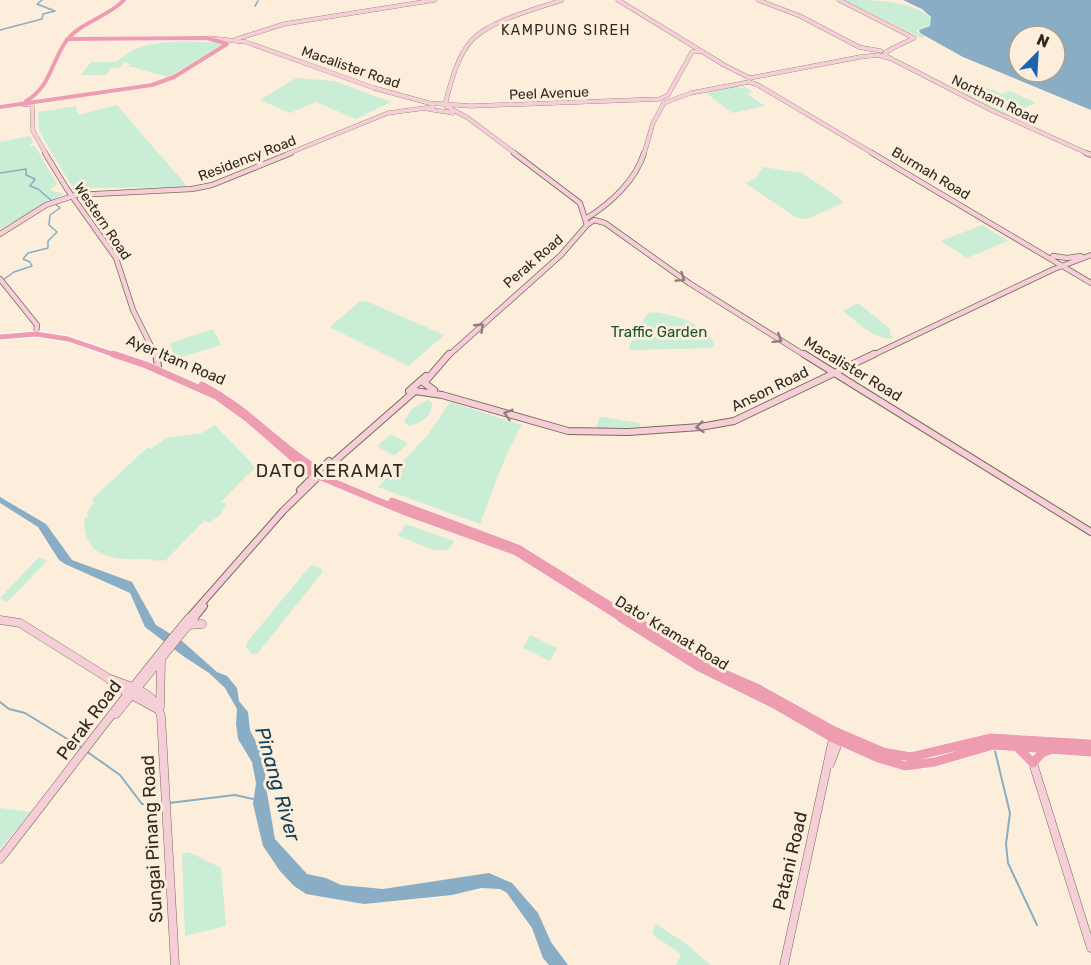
<svg xmlns="http://www.w3.org/2000/svg" width="1091" height="965" viewBox="0 0 1091 965" font-family="Rubik,sans-serif">
	<style>
		.green { fill: #c9edd5 }
		.water { fill: #88adc5; fill-rule: evenodd }
		.lines { fill: none; stroke-linecap: round; stroke-linejoin: round }
		.stream-far1 { stroke: #88adc5; stroke-width: 1.5 }
		.stream { stroke: #88adc5; stroke-width: 2 }
		.secondary-far3-casing { stroke: #786c5b; stroke-width: 4.5 }
		.secondary-far2-casing { stroke: #786c5b; stroke-width: 6 }
		.secondary-far1-casing { stroke: #786c5b; stroke-width: 8 }
		.secondary-casing { stroke: #786c5b; stroke-width: 9 }
		.primary-far3-casing { stroke: #fff; stroke-width: 4.5 }
		.primary-far2-casing { stroke: #fff; stroke-width: 7 }
		.primary-far1-casing { stroke: #fff; stroke-width: 8 }
		.primary-casing { stroke: #fff; stroke-width: 10 }
		.secondary-far3 { stroke: #f6ced8; stroke-width: 4 }
		.secondary-far2 { stroke: #f6ced8; stroke-width: 4.5 }
		.secondary-far1 { stroke: #f6ced8; stroke-width: 6 }
		.secondary { stroke: #f6ced8; stroke-width: 8 }
		.primary-far3 { stroke: #ee9cb0; stroke-width: 4 }
		.primary-far2 { stroke: #ee9cb0; stroke-width: 5 }
		.primary-far1 { stroke: #ee9cb0; stroke-width: 7 }
		.primary { stroke: #ee9cb0; stroke-width: 9 }
		.oneway { stroke: #927b7c }
		.labels { text-anchor: middle; stroke-width: 6; stroke-linejoin: round; paint-order: stroke }
		.far-neighbourhood-label { font-size: 14px; letter-spacing: 1.5px; fill: #2e2821; stroke: #fceedb }
		.far-street-label { font-size: 14px; fill: #2e2821; stroke: #fceedb }
		.park-label { font-size: 15px; fill: #165433; stroke: #fceedb }
		.street-label { font-size: 15px; fill: #2e2821; stroke: #fceedb }
		.quarter-label { font-size: 18px; letter-spacing: 1.5px; fill: #2e2821; stroke: #fceedb }
		.near-street-label { font-size: 18px; fill: #2e2821; stroke: #fceedb }
		.near-water-label { font-size: 20px; font-style: italic; fill: #12415b; stroke: #fceedb }
	</style>
	<rect width="100%" height="100%" fill="#fceedb"/>
	<path class="green" d="M844 0C875 0 909 0 931 18V25L917 30 916 32 925 36 922 38Z
		M221 42 223 45 168 77 128 66 131 64 124 62 119 68H111L106 75H81L91 62H117C141 35 188 43 221 42Z
		M296 78 334 81 391 102 356 119 316 102 290 113 260 100Z
		M735 86 739 88 745 87 753 92 747 94 765 106 732 113 706 93Z
		M984 86 1002 94 1009 91 1036 103 1007 115 963 94Z
		M117 105 186 185 182 187 76 188 71 185 39 131 38 112 76 106 78 115Z
		M30 136 33 142 29 146H35L57 184 50 190 64 194 0 229V142Z
		M763 167 802 173 841 199 843 203 807 219 797 218 745 183 755 179Z
		M982 225 1008 241 967 258 941 241Z
		M365 301 368 302 444 335 408 366 331 328V326L359 302Z
		M858 303 890 329V334L894 338C877 343 856 320 843 311Z
		M651 312C674 314 705 323 715 345L712 348 631 350 629 347 647 314Z
		M213 329 221 345 175 359 170 343Z
		M428 400 432 403C432 417 421 424 408 426L404 421 413 408Z
		M450 402 522 425C503 457 493 490 480 524L378 487 427 436Z
		M603 417 639 423 641 424 640 427 596 428 599 418Z
		M215 425 256 468 247 475 221 502 227 504 220 515 209 523 205 520 166 560C158 562 151 559 143 559 110 560 84 557 84 518H87L88 514H86L94 503 92 499 148 447 151 449 166 438 202 433Z
		M391 434 408 443 394 456 377 446Z
		M406 524 454 541 448 550H434L398 536Z
		M39 557 47 561 7 602 0 598Z
		M313 565 322 569V573L257 654H252L246 647 248 641 310 566Z
		M530 635 557 648 550 661 523 648Z
		M0 808 31 812 0 849Z
		M189 852 221 868 226 926 185 936 182 854Z
		M656 924 688 945 710 965H676L681 954 652 934Z"/>
	<path class="water" d="M903 0H1091V110L963 57 920 33 919 30 930 26 931 17 922 9ZM1019 36H1055V72H1019Z
		M0 497 46 524 72 560 132 582 156 625 182 641 217 672 227 676 237 688 239 701 248 712 250 730 266 762 265 781 275 839 307 874 326 878 341 885 383 889 489 873 512 883 538 913 551 942 568 965H549L543 958 532 928 507 893 500 889 481 888 452 895 364 904 306 894 294 886 280 871 263 846 253 804 256 783 252 762 238 739 236 724 237 709 225 688 209 673 183 656 145 627 130 593 65 564 59 560 38 527 0 503Z"/>
	<g class="lines">
		<path class="stream-far1" d="M255 6 258 1
			M0 30 42 19 43 14 55 11 37 4 42 0
			M0 173 26 169V175L35 179 30 186 38 189 60 208 50 215 49 225 57 232 48 241V248L28 253 23 259 30 262 32 266 14 272 3 280"/>
		<path class="stream" d="M0 702 9 709 25 713 82 748
			M86 751 120 775 142 804H161
			M995 751 1010 813 1006 844 1008 863 1037 925
			M169 803 235 795 253 799"/>
		<defs>
			<path id="secondary-far3" d="M618 0 724 65 750 78 860 57 878 55 892 59
				M758 0 800 16 859 47
				M839 0 914 38 891 49
				M209 38 246 42 374 88 429 103 471 106 660 99 668 95
				M237 39 284 24 435 0
				M858 47 881 51
				M893 48 885 53 886 56 991 110 1089 154
				M668 95 692 52 701 51
				M21 104 32 105 33 131 46 154
				M445 105C450 85 457 56 472 40 491 20 536 9 562 0
				M446 106 468 118 516 154
				M428 109 453 113
				M287 154 388 113 433 107
				M644 154 653 123 664 103 691 93 749 82 758 85 874 154"/>
			<path id="secondary-far2" d="M45 153 67 189 116 258 133 310 156 356
				M872 153 1091 283
				M1086 153 1091 155
				M587 218C611 203 636 180 644 153
				M587 225 594 220 605 223 689 283 806 356
				M0 234 46 205 76 195 192 189 212 185 291 153
				M1053 256 1067 258 1081 256
				M0 279 37 325 36 334
				M448 356 561 255 587 225 580 203 514 153
				M871 356 1054 269 1091 255"/>
			<path id="secondary-far1" d="M156 354 158 366
				M804 354 1091 532
				M434 390 424 383 449 354
				M409 391 426 376
				M300 490 329 461
				M187 620 283 511 327 468 415 391 442 395 568 431 628 432 700 427 734 421 874 354
				M193 620 204 606"/>
			<path id="secondary" d="M0 620 20 623 108 678 119 688 159 710
				M189 625 202 624
				M108 678C130 687 155 690 161 716L175 965
				M160 707 161 661
				M116 714 194 618
				M1032 760 1091 948
				M830 764 840 738
				M0 859C63 779 123 697 189 618
				M784 965 834 734"/>
			<path id="primary-far3" d="M26 101C51 87 51 61 67 40 81 22 108 17 124 0
				M0 107 152 85 174 77 227 44 207 38 67 39"/>
			<path id="primary-far2" d="M0 337 36 334 68 339 118 356"/>
			<path id="primary-far1" d="M113 354 146 365 216 396 248 419 309 472 405 512 516 552 624 620
				M202 385C249 409 282 450 328 476
				M392 501 518 548 634 620"/>
			<path id="primary" d="M621 618 699 667 778 706 833 738 878 758 905 766 935 762 993 745 1091 752
				M632 618 716 670 757 688 834 731 883 752 911 757 991 738 1091 744
				M1016 746 1033 763 1042 753 1052 749"/>
		</defs>
		<use href="#secondary-far3" class="secondary-far3-casing"/>
		<use href="#secondary-far2" class="secondary-far2-casing"/>
		<use href="#secondary-far1" class="secondary-far1-casing"/>
		<use href="#secondary" class="secondary-casing"/>
		<use href="#primary-far3" class="primary-far3-casing"/>
		<use href="#primary-far2" class="primary-far2-casing"/>
		<use href="#primary-far1" class="primary-far1-casing"/>
		<use href="#primary" class="primary-casing"/>
		<use href="#secondary-far3" class="secondary-far3"/>
		<use href="#secondary-far2" class="secondary-far2"/>
		<use href="#secondary-far1" class="secondary-far1"/>
		<use href="#secondary" class="secondary"/>
		<use href="#primary-far3" class="primary-far3"/>
		<use href="#primary-far2" class="primary-far2"/>
		<use href="#primary-far1" class="primary-far1"/>
		<use href="#primary" class="primary"/>
	</g>
	<defs><path id="oneway-chevron" d="M-2-3.5L2.5 0L-2 3.5" fill="none" stroke-width="1.6" stroke-linecap="round" stroke-linejoin="round" transform="scale(1.5)"/></defs>
	<g class="oneway">
		<use href="#oneway-chevron" transform="translate(681 278) rotate(34)"/>
		<use href="#oneway-chevron" transform="translate(480 327) rotate(-44)"/>
		<use href="#oneway-chevron" transform="translate(778 339) rotate(32)"/>
		<use href="#oneway-chevron" transform="translate(508 414) rotate(-163)"/>
		<use href="#oneway-chevron" transform="translate(700 427) rotate(174)"/>
	</g>
	<g class="labels">
		<g class="far-neighbourhood-label">
			<text x="566" y="35">KAMPUNG SIREH</text>
		</g>
		<g class="far-street-label">
			<text transform="translate(351 67) rotate(19)" y="5">Macalister Road</text>
			<text transform="translate(549 93) rotate(-2)" y="5">Peel Avenue</text>
			<text transform="translate(995 99) rotate(26)" y="5">Northam Road</text>
			<text transform="translate(247 158) rotate(-21)" y="5">Residency Road</text>
			<text transform="translate(931 173) rotate(31)" y="5">Burmah Road</text>
			<text transform="translate(103 221) rotate(56)" y="5">Western Road</text>
			<text transform="translate(533 261) rotate(-41)" y="5">Perak Road</text>
		</g>
		<g class="park-label">
			<text x="659" y="337">Traffic Garden</text>
		</g>
		<g class="street-label">
			<text transform="translate(176 360) rotate(23)" y="5">Ayer Itam Road</text>
			<text transform="translate(853 369) rotate(31)" y="5">Macalister Road</text>
			<text transform="translate(770 389) rotate(-26)" y="5">Anson Road</text>
			<text transform="translate(672 633) rotate(31)" y="5">Dato' Kramat Road</text>
		</g>
		<g class="quarter-label">
			<text x="330" y="477">DATO KERAMAT</text>
		</g>
		<g class="near-street-label">
			<text transform="translate(89 720) rotate(-53)" y="6">Perak Road</text>
			<text transform="translate(152 839) rotate(-93)" y="6">Sungai Pinang Road</text>
			<text transform="translate(790 861) rotate(-77)" y="6">Patani Road</text>
		</g>
		<g class="near-water-label">
			<text transform="translate(278 784) rotate(74)" y="7">Pinang River</text>
		</g>
	</g>
	<g transform="translate(1037 54) rotate(24)"><circle r="28" fill="#fceedb" stroke="#aa9f91" stroke-width="1.5"/>
	<path d="M0-4.5L10 22L0 15L-10 22Z" fill="#1c62b2"/>
	<text y="-9" font-size="16" font-weight="bold" text-anchor="middle" fill="#2e2821">N</text>
	</g>
</svg>
